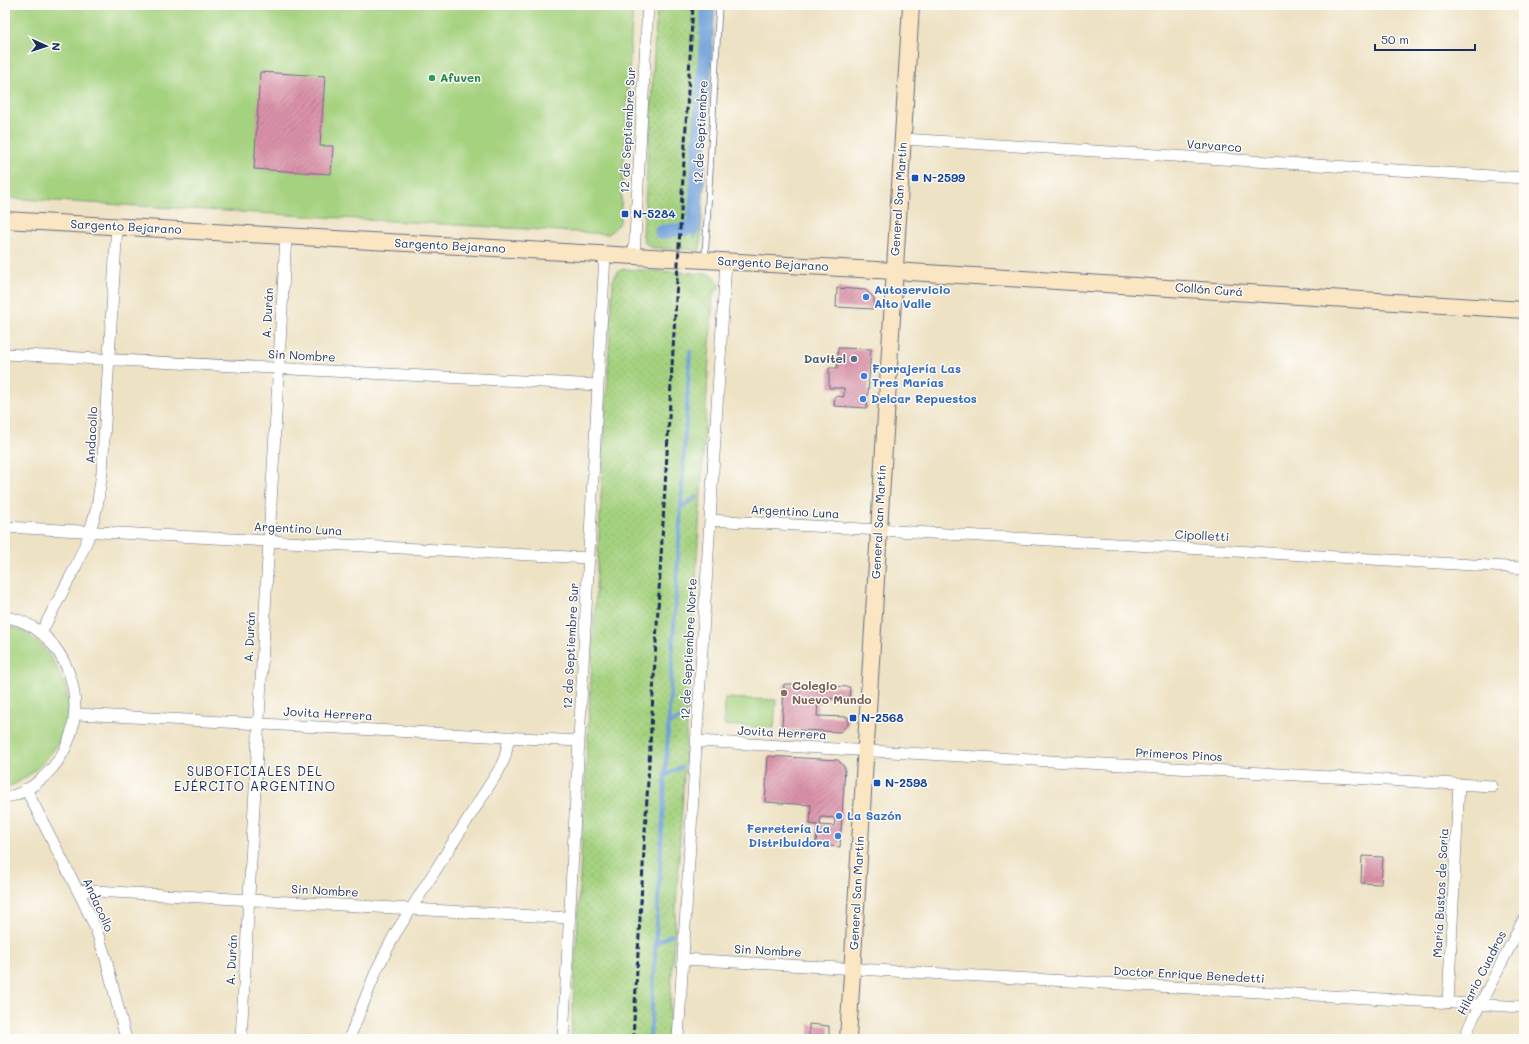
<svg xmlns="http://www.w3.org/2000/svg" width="1529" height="1044" viewBox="0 0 1529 1044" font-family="Mali,sans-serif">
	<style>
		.grass { fill: url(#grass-dots); stroke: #60806e }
		.park { fill: #a5d27f; stroke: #60806e }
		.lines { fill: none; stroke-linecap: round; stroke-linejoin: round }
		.stream { stroke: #70a0da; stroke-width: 4 }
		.canal { stroke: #70a0da; stroke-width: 14 }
		.building { fill: url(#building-hatch); fill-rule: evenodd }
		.lane-casing { stroke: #656e82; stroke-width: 7 }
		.street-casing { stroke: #656e82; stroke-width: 12 }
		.secondary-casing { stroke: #656e82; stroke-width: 18 }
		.lane { stroke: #fff; stroke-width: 5.5 }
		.street { stroke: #fff; stroke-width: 11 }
		.secondary { stroke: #fbe6c4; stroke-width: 16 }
		.rail { stroke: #1b2f5e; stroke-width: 3; stroke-dasharray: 6 3; stroke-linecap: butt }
		.leisure-dot { fill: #2e9e5b; stroke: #fdfcf7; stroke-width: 1.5 }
		.transit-dot { fill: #1a4fb4; stroke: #fdfcf7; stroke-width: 1.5 }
		.shop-dot { fill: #3f7fe0; stroke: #fdfcf7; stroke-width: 1.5 }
		.service-dot { fill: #5c6f8a; stroke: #fdfcf7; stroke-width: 1.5 }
		.education-dot { fill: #8d6e63; stroke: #fdfcf7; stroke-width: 1.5 }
		.labels { text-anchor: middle; stroke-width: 3; stroke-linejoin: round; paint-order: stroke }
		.leisure-label { font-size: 12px; font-weight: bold; fill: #27864d; stroke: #fdfcf7; text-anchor: start }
		.street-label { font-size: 12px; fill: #1b2f5e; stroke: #fdfcf7 }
		.transit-label { font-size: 12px; font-weight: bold; fill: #164399; stroke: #fdfcf7; text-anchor: start }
		.shop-label { font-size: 12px; font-weight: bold; fill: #366cbe; stroke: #fdfcf7; text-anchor: start }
		.service-label { font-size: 12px; font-weight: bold; fill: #4e5e75; stroke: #fdfcf7; text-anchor: end }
		.education-label { font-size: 12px; font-weight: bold; fill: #785e54; stroke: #fdfcf7; text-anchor: start }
		.neighbourhood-label { font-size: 13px; letter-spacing: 1px; fill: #1b2f5e; stroke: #fdfcf7 }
	</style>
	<defs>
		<pattern id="grass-dots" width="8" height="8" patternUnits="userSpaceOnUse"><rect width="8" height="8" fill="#a5d27f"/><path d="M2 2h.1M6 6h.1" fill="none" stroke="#8db570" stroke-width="1.8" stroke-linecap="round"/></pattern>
		<pattern id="building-hatch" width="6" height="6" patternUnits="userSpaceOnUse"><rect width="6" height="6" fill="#da91a8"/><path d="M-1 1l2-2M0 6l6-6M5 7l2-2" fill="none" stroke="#b0778c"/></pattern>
	</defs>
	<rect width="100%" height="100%" fill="#fdfcf7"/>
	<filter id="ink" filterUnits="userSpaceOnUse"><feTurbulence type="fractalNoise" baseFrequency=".025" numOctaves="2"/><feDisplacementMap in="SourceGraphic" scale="8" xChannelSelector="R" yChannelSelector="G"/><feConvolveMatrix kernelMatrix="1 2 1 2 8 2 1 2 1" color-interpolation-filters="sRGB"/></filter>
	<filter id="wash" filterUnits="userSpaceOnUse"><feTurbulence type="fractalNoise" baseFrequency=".012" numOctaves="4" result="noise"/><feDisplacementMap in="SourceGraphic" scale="16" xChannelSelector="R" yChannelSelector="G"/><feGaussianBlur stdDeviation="0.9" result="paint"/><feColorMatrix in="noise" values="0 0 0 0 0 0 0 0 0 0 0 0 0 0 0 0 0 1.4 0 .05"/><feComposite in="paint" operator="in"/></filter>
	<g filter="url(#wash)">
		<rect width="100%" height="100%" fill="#eee2c4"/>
		<path class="grass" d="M657 5H715L700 250 652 248 646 244 643 236Z
			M624 269 710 274C718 277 719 282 719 289L713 293 668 1039H571L613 281C615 274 617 271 624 269Z"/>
		<path class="park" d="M5 5H633L620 223 609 234 5 198Z
			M5 626C14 627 23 630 30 636 53 651 73 692 68 718 63 747 32 779 5 788Z
			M725 698 776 700 774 728 724 725Z"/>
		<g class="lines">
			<path class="stream" d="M694 236V227
				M681 507 697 497
				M668 725 684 716
				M665 776 681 767
				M656 943 671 935
				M650 1039 690 351"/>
			<path class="canal" d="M684 229 694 227 708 5
				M661 232 674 230"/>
		</g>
		<g id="blocks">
			<path class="building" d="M260 72 325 76 320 146H333L331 174 254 169Z
				M837 288 866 290 874 298V309L836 307Z
				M838 348 871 349 867 408 834 406 835 396 844 397V388H829V368H837Z
				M784 684 850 687 849 699 824 698V703H818L817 716 848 717V725L840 732 782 729Z
				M768 756 838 760 845 768 840 847 816 845 817 825 810 824 811 805 765 802ZM821 817 835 818 834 826 820 825Z
				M1362 856 1383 857 1381 884 1361 883Z
				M809 1024 829 1026V1039H809Z"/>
		</g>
	</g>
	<g filter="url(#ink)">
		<use href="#blocks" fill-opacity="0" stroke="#656e82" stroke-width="1"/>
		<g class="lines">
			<defs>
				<path id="lane" d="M705 258 719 5"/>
				<path id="street" d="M903 139 1524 178
					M634 256 648 5
					M5 354 598 385
					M710 520 1524 568
					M5 527 589 558
					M5 617C24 619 42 631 54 646 86 688 81 746 40 780 31 788 18 796 5 797
					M41 633 76 566 88 538 97 507 102 472 117 226
					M76 714 579 741
					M696 741 1492 786
					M26 789 83 901 96 929 106 959 126 1039
					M78 890 570 918
					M683 959 1524 1007
					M1448 1003 1459 784
					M241 1039 286 236
					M349 1039 377 969 395 934 499 770 505 757 509 737
					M563 1039 605 254
					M678 1039 726 261
					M1464 1039 1473 1018 1524 919"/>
				<path id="secondary" d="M5 220 894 271 1524 310
					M848 1039 911 5"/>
			</defs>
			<use href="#lane" class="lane-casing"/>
			<use href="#street" class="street-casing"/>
			<use href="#secondary" class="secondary-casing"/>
			<use href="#lane" class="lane"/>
			<use href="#street" class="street"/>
			<use href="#secondary" class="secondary"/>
			<path class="rail" d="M633 1039 693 5"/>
		</g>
	</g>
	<circle class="leisure-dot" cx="432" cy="78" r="4"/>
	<g class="transit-dot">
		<rect x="911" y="174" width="8" height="8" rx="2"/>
		<rect x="621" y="210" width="8" height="8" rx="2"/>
		<rect x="849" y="714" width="8" height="8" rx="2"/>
		<rect x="873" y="779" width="8" height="8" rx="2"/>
	</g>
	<g class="shop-dot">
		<circle cx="866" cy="297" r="4"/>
		<circle cx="864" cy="376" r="4"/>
		<circle cx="863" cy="399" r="4"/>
		<circle cx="839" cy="816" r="4"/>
		<circle cx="838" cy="836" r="4"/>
	</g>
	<circle class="service-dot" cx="854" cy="359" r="4"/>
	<circle class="education-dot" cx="784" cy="693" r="4"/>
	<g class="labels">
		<g class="leisure-label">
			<text x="440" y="82">Afuven</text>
		</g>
		<g class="street-label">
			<text transform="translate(628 130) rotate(-87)" y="4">12 de Septiembre Sur</text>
			<text transform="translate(701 132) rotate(-87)" y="4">12 de Septiembre</text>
			<text transform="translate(1214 146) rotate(4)" y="4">Varvarco</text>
			<text transform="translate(899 199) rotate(-86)" y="4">General San Martín</text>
			<text transform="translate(126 227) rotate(3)" y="4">Sargento Bejarano</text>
			<text transform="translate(450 246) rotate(3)" y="4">Sargento Bejarano</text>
			<text transform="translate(773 264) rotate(3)" y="4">Sargento Bejarano</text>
			<text transform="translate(1209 290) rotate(4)" y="4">Collón Curá</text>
			<text transform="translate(268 313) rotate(-87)" y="4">A. Durán</text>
			<text transform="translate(302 356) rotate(3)" y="4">Sin Nombre</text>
			<text transform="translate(92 435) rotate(-87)" y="4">Andacollo</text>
			<text transform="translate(795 512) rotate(3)" y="4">Argentino Luna</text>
			<text transform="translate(879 522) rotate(-87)" y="4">General San Martín</text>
			<text transform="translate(298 529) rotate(3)" y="4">Argentino Luna</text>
			<text transform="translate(1202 536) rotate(3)" y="4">Cipolletti</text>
			<text transform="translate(250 637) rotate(-87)" y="4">A. Durán</text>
			<text transform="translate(571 646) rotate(-87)" y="4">12 de Septiembre Sur</text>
			<text transform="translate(689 649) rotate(-87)" y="4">12 de Septiembre Norte</text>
			<text transform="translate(328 714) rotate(3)" y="4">Jovita Herrera</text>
			<text transform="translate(782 733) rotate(3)" y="4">Jovita Herrera</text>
			<text transform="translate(1179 755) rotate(3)" y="4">Primeros Pinos</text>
			<text transform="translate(325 891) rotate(3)" y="4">Sin Nombre</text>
			<text transform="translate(857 893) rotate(-87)" y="4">General San Martín</text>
			<text transform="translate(1441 893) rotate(-87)" y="4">María Bustos de Soria</text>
			<text transform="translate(98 905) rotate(66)" y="4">Andacollo</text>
			<text transform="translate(768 951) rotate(3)" y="4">Sin Nombre</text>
			<text transform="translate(232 960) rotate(-87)" y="4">A. Durán</text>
			<text transform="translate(1482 973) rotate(-63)" y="4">Hilario Cuadros</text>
			<text transform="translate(1189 975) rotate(3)" y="4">Doctor Enrique Benedetti</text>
		</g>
		<g class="transit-label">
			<text x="923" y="182">N-2599</text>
			<text x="633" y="218">N-5284</text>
			<text x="861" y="722">N-2568</text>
			<text x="885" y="787">N-2598</text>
		</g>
		<g class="shop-label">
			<text x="874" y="294">Autoservicio<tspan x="874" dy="14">Alto Valle</tspan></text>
			<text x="872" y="373">Forrajería Las<tspan x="872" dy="14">Tres Marías</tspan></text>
			<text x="871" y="403">Delcar Repuestos</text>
			<text x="847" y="820">La Sazón</text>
			<text x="830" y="833" text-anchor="end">Ferretería La<tspan x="830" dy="14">Distribuidora</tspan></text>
		</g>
		<g class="service-label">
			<text x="846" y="363">Davitel</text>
		</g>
		<g class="education-label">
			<text x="792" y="690">Colegio<tspan x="792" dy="14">Nuevo Mundo</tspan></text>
		</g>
		<g class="neighbourhood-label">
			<text x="255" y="776">SUBOFICIALES DEL<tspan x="255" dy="15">EJÉRCITO ARGENTINO</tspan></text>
		</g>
	</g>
	<rect width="1529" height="1044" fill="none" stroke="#fdfcf7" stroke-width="20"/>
	<g transform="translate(46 46) rotate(93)" stroke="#fdfcf7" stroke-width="3" paint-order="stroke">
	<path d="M0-3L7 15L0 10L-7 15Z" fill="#1b2f5e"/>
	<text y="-6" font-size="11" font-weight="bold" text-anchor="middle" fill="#1b2f5e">N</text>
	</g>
	<path d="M1375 44v6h100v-6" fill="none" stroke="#1b2f5e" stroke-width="2"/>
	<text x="1381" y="44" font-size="12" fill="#1b2f5e" stroke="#fdfcf7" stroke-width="3" paint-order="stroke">50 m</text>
</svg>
